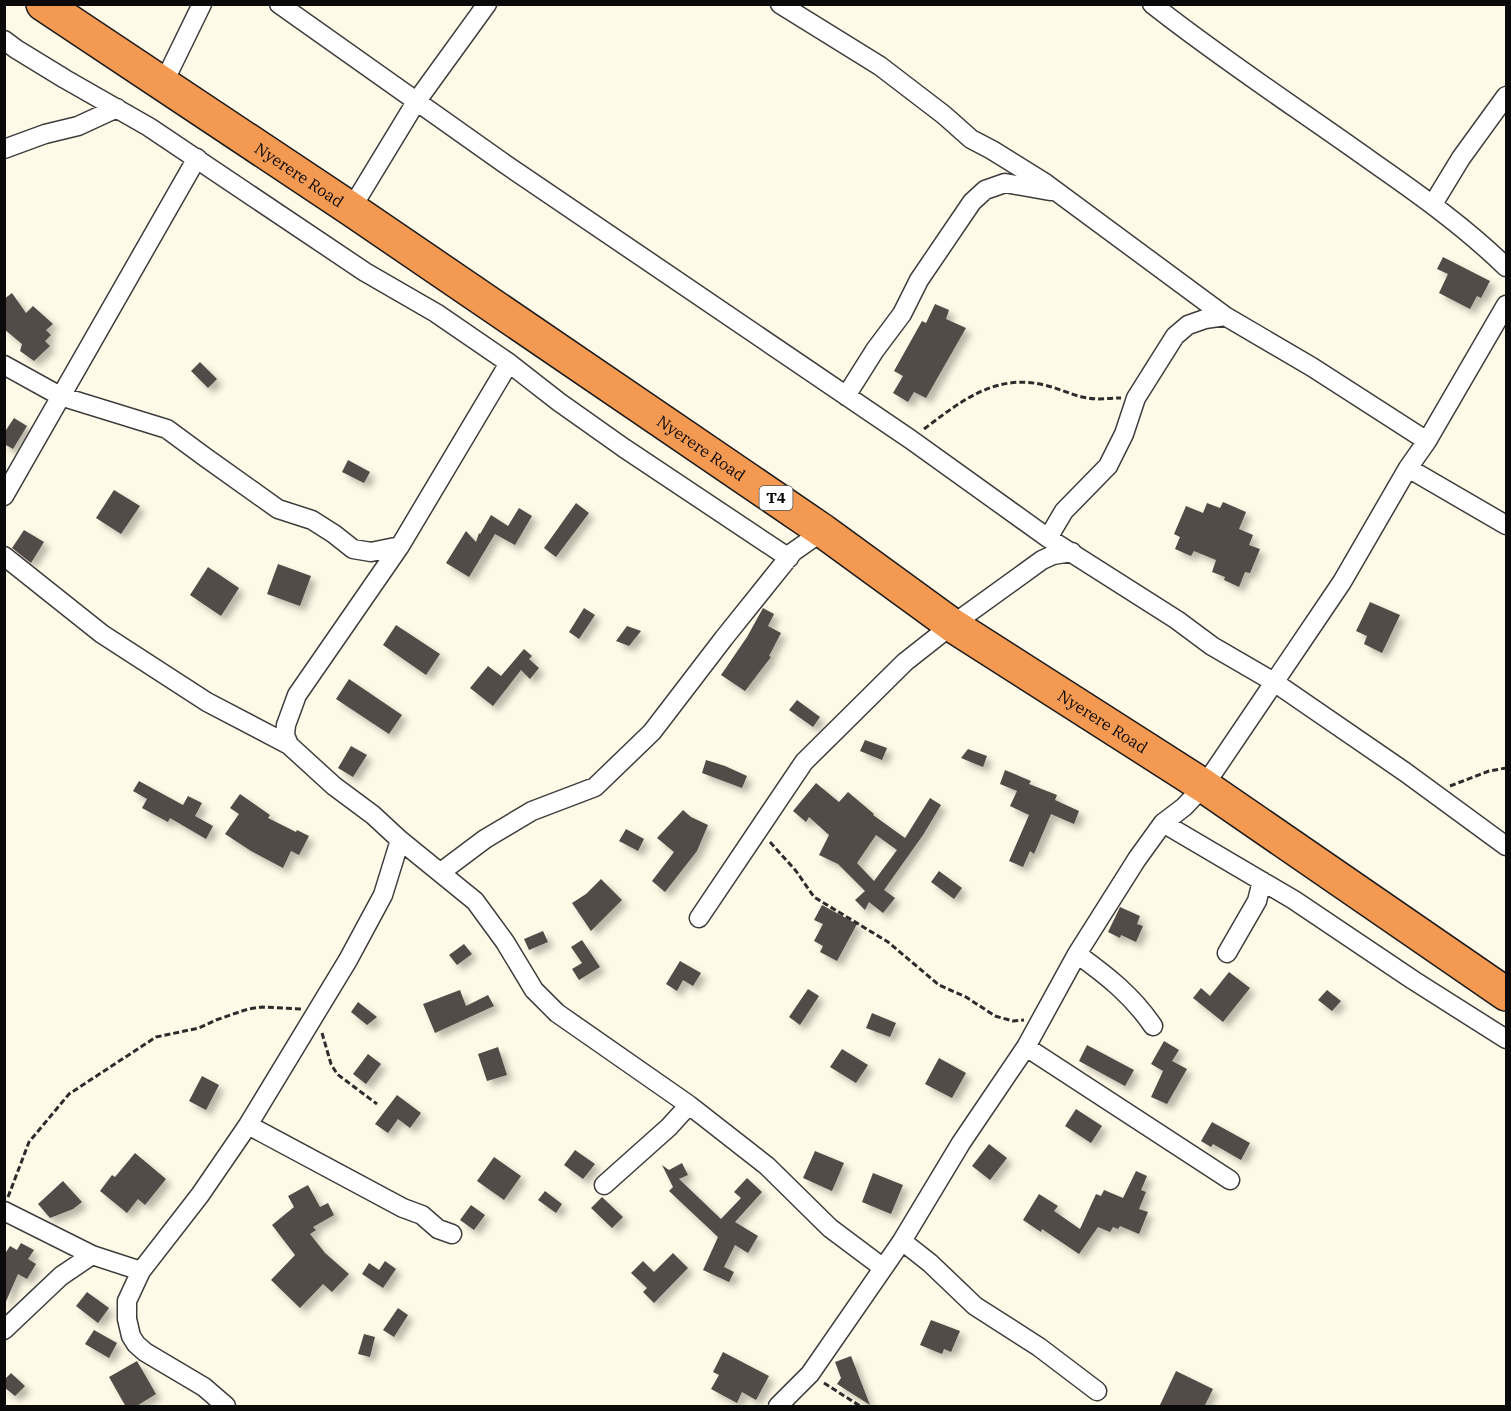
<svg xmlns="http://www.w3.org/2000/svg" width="1511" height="1411" viewBox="0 0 1511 1411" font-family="'IBM Plex Serif',serif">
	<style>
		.building { fill: #524b47; fill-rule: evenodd; filter: url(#shadow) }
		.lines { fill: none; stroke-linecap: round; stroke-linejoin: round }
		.street-casing { stroke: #3d3d3d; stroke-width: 21 }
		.highway-casing { stroke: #1b1b1b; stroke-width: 36 }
		.path { stroke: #2c2c2c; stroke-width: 3; stroke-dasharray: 6 3; stroke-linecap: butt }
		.street { stroke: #fff; stroke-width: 18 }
		.highway { stroke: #f39951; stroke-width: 33 }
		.labels { text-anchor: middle; stroke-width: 6; stroke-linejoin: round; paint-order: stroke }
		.shield { fill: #fff; stroke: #545454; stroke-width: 1.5 }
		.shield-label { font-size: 15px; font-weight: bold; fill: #0a0a0a }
		.street-label { font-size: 16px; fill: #0a0a0a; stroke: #fff }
	</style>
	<defs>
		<filter id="shadow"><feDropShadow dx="5.5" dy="5.5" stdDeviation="3" flood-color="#0004"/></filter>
	</defs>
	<rect width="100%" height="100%" fill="#fffae7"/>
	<path class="building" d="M1443 257 1490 281 1481 298 1477 296 1470 309 1439 293 1448 274 1437 269Z
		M12 293 26 313 33 306 53 324 46 330 51 335 45 341 50 346 34 361 20 351 22 344 4 329V299Z
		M935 304 949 310 946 319 966 328 926 398 914 392 908 402 893 393 903 376 894 371 922 321 926 323Z
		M200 362 217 379 208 388 191 371Z
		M14 418 27 426 13 449 4 444V433Z
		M348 460 370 472 364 483 342 472Z
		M114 490 140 506 121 534 96 518Z
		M1223 502 1246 512 1239 529 1253 535 1249 545 1260 549 1250 573 1245 572 1239 587 1224 580 1225 577 1212 572 1216 560 1194 551 1191 556 1175 549 1180 537 1174 534 1186 506 1203 513 1207 503 1220 508Z
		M576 503 589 513 556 557 544 548Z
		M519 508 532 516 515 545 495 534 469 577 446 563 466 531 476 542 479 533 480 534 491 515 508 526Z
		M24 530 44 542 31 563 12 548Z
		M278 564 311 576 300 606 267 594Z
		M208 567 239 588 221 616 190 595Z
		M1370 602 1400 615 1382 653 1364 644 1367 636 1356 631Z
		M584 608 595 615 579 639 569 632Z
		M763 608 774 614 768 626 781 633 769 656 771 657 745 691 721 675 747 637Z
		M396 625 440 654 426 675 383 645Z
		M627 626 641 631 629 646 616 641Z
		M524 649 532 656 529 659 539 668 530 679 521 670 493 706 470 688 488 666 501 676Z
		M349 679 402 715 389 734 336 699Z
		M797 700 820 717 813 727 789 710Z
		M865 740 887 748 882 760 860 751Z
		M351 746 367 755 353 777 338 768Z
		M968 749 987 756 983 767 961 758Z
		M706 760 725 766 747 776 742 788 702 773Z
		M1005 770 1031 781 1029 784 1057 795 1055 800 1079 811 1074 824 1051 814 1034 854 1030 851 1023 867 1009 861 1029 815 1010 806 1017 791 1000 784Z
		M139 781 183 805 188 796 202 803 195 816 213 826 206 839 170 818 168 822 142 808 147 799 133 791Z
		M816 783 839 802 848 792 874 814 873 815 905 838 930 798 941 805 923 835 884 890 895 898 883 913 869 902 865 910 855 900 865 891 838 864 819 855 829 835 809 817 806 822 793 811ZM876 835 897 850 874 881 857 863Z
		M240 794 270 815 268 818 296 832 297 830 309 836 299 855 291 851 283 868 251 851 225 834 239 814 230 808Z
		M683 810 691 817 708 825 697 851 665 892 652 881 674 852 657 838Z
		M626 829 644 839 638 851 619 841Z
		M939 871 962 888 954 899 931 882Z
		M601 879 622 900 591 931 572 903 586 894Z
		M822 905 857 924 837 961 820 952 823 946 814 941 823 924 814 920Z
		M1120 907 1140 916 1137 924 1143 926 1136 942 1121 935 1120 938 1108 932Z
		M543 931 548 942 529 950 524 939Z
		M582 940 600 967 579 980 572 969 582 963 571 947Z
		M464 944 472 954 457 965 449 955Z
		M680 961 701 973 693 986 683 980 677 991 666 984Z
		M1229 972 1250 988 1223 1022 1193 998 1201 988 1210 996Z
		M808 989 819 996 800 1025 789 1017Z
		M460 990 466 1006 488 995 494 1006 435 1033 423 1004Z
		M1327 990 1341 1001 1332 1011 1318 1000Z
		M358 1002 377 1017 367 1025 351 1012Z
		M872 1013 896 1023 890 1037 866 1028Z
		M1164 1041 1179 1050 1172 1061 1187 1069 1167 1104 1151 1097 1163 1071 1151 1064Z
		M1087 1045 1134 1070 1125 1086 1079 1061Z
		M498 1047 507 1075 487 1081 478 1054Z
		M842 1049 868 1065 856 1083 830 1067Z
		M368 1054 381 1064 366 1084 353 1074Z
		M939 1058 966 1073 952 1098 925 1084Z
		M202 1076 219 1085 206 1110 189 1101Z
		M397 1095 421 1113 410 1128 398 1119 388 1133 375 1124Z
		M1076 1109 1102 1126 1091 1143 1065 1126Z
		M1212 1122 1250 1143 1241 1160 1213 1144 1211 1147 1201 1141Z
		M989 1144 1007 1158 990 1180 972 1166Z
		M575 1150 595 1164 583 1179 564 1165Z
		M815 1151 844 1163 832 1191 803 1178Z
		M135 1153 166 1179 145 1205 138 1199 127 1213 100 1191 112 1175 115 1177Z
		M494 1157 521 1176 504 1200 477 1181Z
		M682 1163 688 1175 679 1179 721 1219 741 1198 734 1192 747 1178 762 1192 735 1222 758 1236 748 1253 735 1245 724 1267 734 1272 729 1282 703 1270 718 1237 669 1191 673 1187 662 1165 669 1170Z
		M1136 1171 1147 1176 1141 1190 1146 1192 1139 1209 1148 1212 1139 1234 1120 1226 1118 1229 1113 1227 1110 1232 1098 1227 1079 1254 1042 1229 1041 1232 1023 1220 1039 1194 1058 1206 1054 1211 1080 1229 1096 1194 1101 1196 1104 1190 1123 1198Z
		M873 1173 903 1185 891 1214 862 1202Z
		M63 1181 82 1202 73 1209 50 1218 38 1204Z
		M308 1185 320 1207 328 1203 334 1215 313 1227 316 1230 310 1234 325 1253 349 1274 332 1292 323 1284 300 1308 271 1280 295 1255 272 1225 294 1207 288 1196Z
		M545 1191 562 1204 556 1213 538 1200Z
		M602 1197 623 1217 612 1228 591 1208Z
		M471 1205 485 1215 474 1230 460 1220Z
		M21 1243 34 1250 28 1259 36 1264 27 1279 18 1274 4 1306V1255L10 1246 17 1250Z
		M673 1253 688 1268 654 1303 643 1292 647 1288 631 1273 643 1261 654 1272Z
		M385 1261 396 1269 383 1288 362 1274 369 1263 379 1270Z
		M87 1292 109 1308 98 1323 76 1306Z
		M398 1308 408 1315 394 1337 383 1330Z
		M931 1320 960 1331 951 1352 944 1349 942 1354 920 1345Z
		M94 1330 117 1343 109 1358 85 1344Z
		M364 1334 375 1337 370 1357 358 1354Z
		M723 1352 769 1376 756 1400 742 1392 737 1403 711 1389 719 1375 713 1372Z
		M851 1356 870 1405 837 1384 841 1378 835 1362Z
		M137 1361 156 1394 135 1407H126L109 1377Z
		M1176 1371 1213 1389 1204 1407H1159Z
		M11 1373 25 1386 15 1396 4 1387V1380Z"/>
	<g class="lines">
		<defs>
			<path id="street" d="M279 4 505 164 910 439 1048 538 1177 620 1212 646 1274 682 1405 772 1506 846
				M780 4 880 66 944 115 971 139 992 150 1045 183 1225 316 1312 367 1427 441
				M1152 4C1224 61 1300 110 1374 163 1420 195 1466 228 1506 267
				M4 40 16 49 65 79 149 127 365 272 436 313 509 363 559 402 624 448 789 558
				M163 84 202 4
				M4 149 45 134 78 126 117 108
				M1433 204 1461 158 1506 96
				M351 209 416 102 487 4
				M509 363 400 546 297 695 286 725 285 735 289 745 334 786 373 815 400 840 475 901 505 942 534 990 557 1013 689 1105 767 1166 830 1228 882 1267
				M4 365 60 396 167 429 205 457 278 509 312 520 334 534 353 549 371 552 400 546
				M846 396 875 350 902 314 919 280 972 202 985 190 1005 183 1050 191
				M1408 468 1506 525
				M4 496 197 158
				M1048 538 1064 511 1108 466 1124 434 1136 398 1175 336 1188 325 1205 319 1225 316
				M4 556 102 634 207 702 289 745
				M1163 823 1294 900 1413 980 1506 1039
				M441 872 485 839 532 811 595 787 652 732 724 638 793 552 823 531
				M699 918 804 762 905 662 952 625 1042 560 1053 555 1072 552
				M1227 953 1257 901 1262 881
				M1077 954C1106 975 1132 995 1153 1026
				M1026 1047 1230 1180
				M248 1125 403 1208 422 1215 438 1229 452 1234
				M604 1185 669 1127 689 1105
				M4 1211 92 1255 141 1271
				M902 1241 930 1263 975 1306 1039 1347 1097 1391
				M4 1330 61 1276 92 1255
				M226 1406 204 1387 145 1352 136 1344 131 1336 127 1319V1301L141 1271 200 1195 248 1125 348 960 383 895 400 840
				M778 1406 810 1374 902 1241 961 1143 1026 1047 1077 954 1137 859 1163 823 1184 807 1204 786 1342 582 1408 468 1427 441 1506 305"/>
			<g id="highway">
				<path id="s1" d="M43 4 351 209 823 531 952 625 1204 786 1506 994"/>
			</g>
		</defs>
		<use href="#street" class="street-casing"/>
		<use href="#highway" class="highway-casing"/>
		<path class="path" d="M924 429C960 402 995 373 1044 385 1059 388 1073 396 1088 398 1099 400 1110 398 1121 398
			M1450 786 1489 771 1506 768
			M770 842 796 871 814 897 888 942 939 985 966 997 995 1016 1013 1021 1024 1020
			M322 1033 331 1064 337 1074 377 1104
			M8 1197 29 1142 69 1094 156 1037 199 1028 216 1020 248 1009 262 1007 301 1009
			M824 1383 860 1406"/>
		<use href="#street" class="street"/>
		<use href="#highway" class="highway"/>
	</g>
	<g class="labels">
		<rect class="shield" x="759.5" y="486" width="33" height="24" rx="4.5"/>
		<g class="shield-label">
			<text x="776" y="503">T4</text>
		</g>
		<g class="street-label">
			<text dy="6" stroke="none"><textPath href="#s1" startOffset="308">Nyerere Road</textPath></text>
			<text dy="6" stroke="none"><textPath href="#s1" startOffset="794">Nyerere Road</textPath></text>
			<text dy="6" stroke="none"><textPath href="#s1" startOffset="1280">Nyerere Road</textPath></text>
		</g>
	</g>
	<rect width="1511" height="1411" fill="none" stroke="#0a0a0a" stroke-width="12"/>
</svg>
